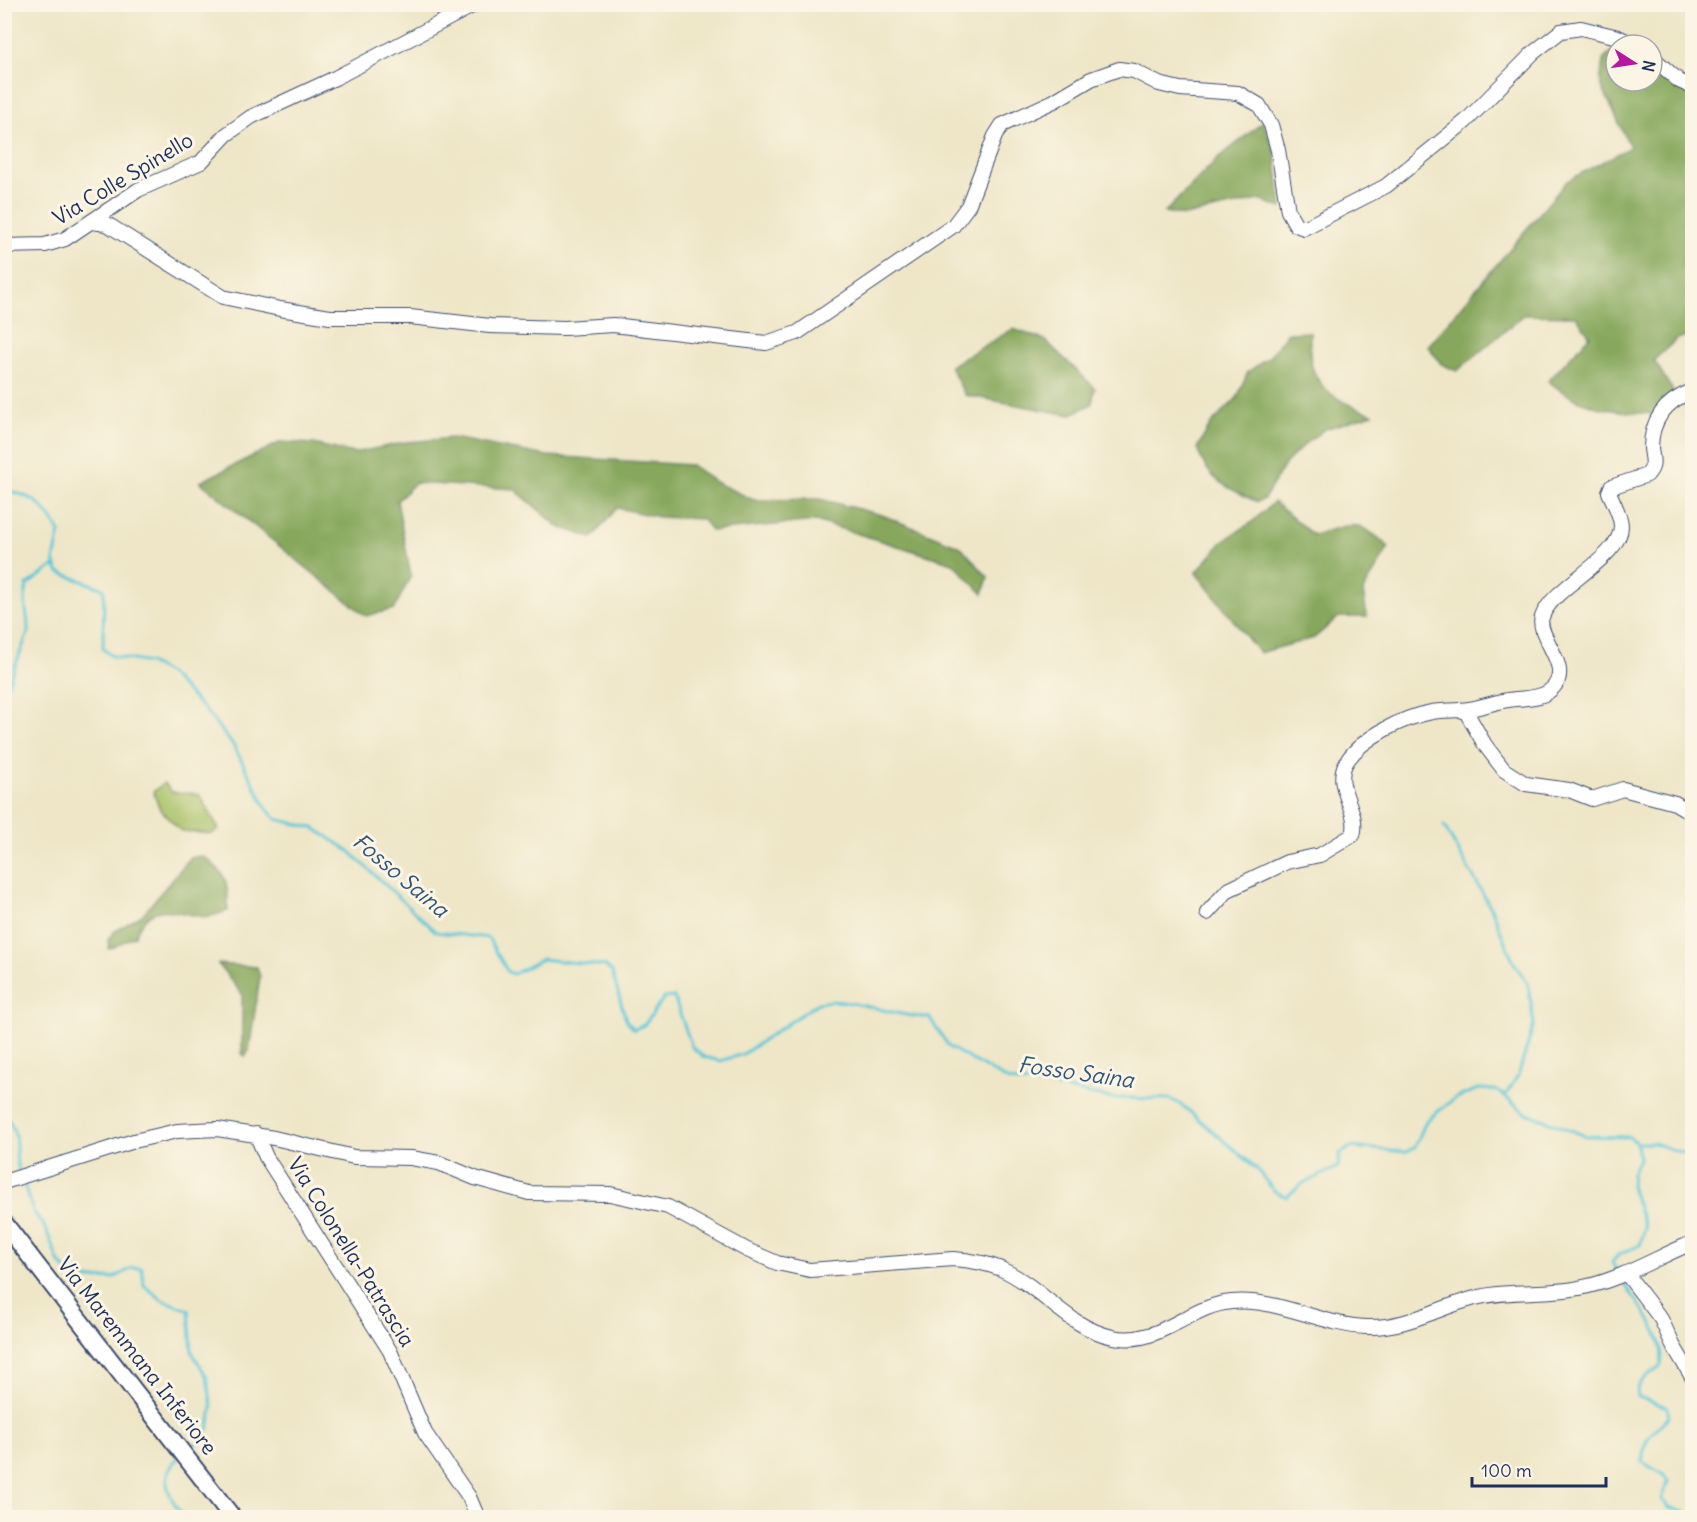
<svg xmlns="http://www.w3.org/2000/svg" width="1697" height="1522" viewBox="0 0 1697 1522" font-family="Delius,sans-serif">
	<style>
		.green { fill: #a8c167; stroke: #627862; stroke-width: 1.5 }
		.forest { fill: #86a75c; stroke: #506b5d; stroke-width: 1.5 }
		.lines { fill: none; stroke-linecap: round; stroke-linejoin: round }
		.stream { stroke: #5ec7d8; stroke-width: 3 }
		.minor-casing { stroke: #3b4a6e; stroke-width: 16 }
		.major-casing { stroke: #3b4a6e; stroke-width: 20 }
		.minor { stroke: #fff; stroke-width: 14 }
		.major { stroke: #fff; stroke-width: 16 }
		.labels { text-anchor: middle; stroke-width: 6; stroke-linejoin: round; paint-order: stroke }
		.street-label { font-size: 21px; fill: #1b2f5e; stroke: #fcf5e5 }
		.water-label { font-size: 22px; font-style: italic; fill: #2c557c; stroke: #fcf5e5 }
	</style>
	<rect width="100%" height="100%" fill="#fcf5e5"/>
	<filter id="ink" filterUnits="userSpaceOnUse"><feTurbulence type="fractalNoise" baseFrequency=".0167" numOctaves="2"/><feDisplacementMap in="SourceGraphic" scale="12" xChannelSelector="R" yChannelSelector="G"/><feConvolveMatrix kernelMatrix="1 2 1 2 8 2 1 2 1" color-interpolation-filters="sRGB"/></filter>
	<filter id="wash" filterUnits="userSpaceOnUse"><feTurbulence type="fractalNoise" baseFrequency=".008" numOctaves="4" result="noise"/><feDisplacementMap in="SourceGraphic" scale="24" xChannelSelector="R" yChannelSelector="G"/><feGaussianBlur stdDeviation="1.35" result="paint"/><feColorMatrix in="noise" values="0 0 0 0 0 0 0 0 0 0 0 0 0 0 0 0 0 1.4 0 .05"/><feComposite in="paint" operator="in"/></filter>
	<g filter="url(#wash)">
		<rect width="100%" height="100%" fill="#eee6c7"/>
		<path class="green" d="M164 783 172 792 199 794 219 829 212 834 181 831 160 809 153 792Z"/>
		<path class="forest" d="M1616 47V81H1652V61L1692 96V335L1677 339 1654 360 1674 393 1653 414C1610 411 1583 410 1548 381L1590 336 1576 316 1524 315 1457 371 1441 364 1428 346 1567 181 1630 147 1600 83 1603 60Z
			M1263 122 1275 152 1282 208 1259 200 1184 216 1165 212 1216 160Z
			M1013 329 1045 340 1095 388 1092 404 1070 415 965 395 950 366Z
			M1310 332C1310 343 1309 356 1312 366 1320 395 1348 405 1373 414L1325 429 1307 442 1286 463 1264 499 1257 502C1227 487 1208 482 1197 448L1211 424 1237 398 1248 372 1270 356 1287 333Z
			M453 438 547 456 691 465 717 483 754 500 820 499 882 515 961 547 988 577 983 594 953 563 816 521 712 531 702 519 659 517 617 508 592 538 559 527 514 489 415 483 397 501 411 576 394 609 366 616 200 482 281 442 313 444 354 453 407 442Z
			M1274 502 1313 535C1354 524 1356 517 1389 547L1363 591 1367 617H1339L1314 638 1259 653 1196 573 1223 541 1251 523Z
			M203 856C227 873 229 882 228 911 219 914 209 918 199 916 172 912 150 899 135 936 125 939 120 946 109 949L108 939 115 931 142 915 191 857Z
			M218 964 257 967 260 977 249 1051 245 1057 242 1053V994Z"/>
		<g class="lines">
			<path class="stream" d="M4 490C36 496 43 505 60 532L54 560 58 572 104 589 103 649 112 656 149 663 169 674 204 709 233 745 267 809 276 819 314 828 348 850 436 932 488 938 508 972 514 974 542 959 605 966 612 972 626 1020 634 1029 644 1025 664 998 674 997 692 1047 704 1057 720 1061 743 1054 818 1003C849 995 894 1018 929 1017L949 1047 1009 1081 1053 1086 1110 1098 1170 1099 1182 1105 1256 1168 1274 1191 1286 1197 1302 1184 1338 1167 1340 1154 1351 1147 1406 1152 1415 1147 1426 1121 1454 1099 1478 1089 1496 1090 1526 1113 1586 1136 1629 1137 1637 1143H1653L1683 1153 1692 1150
				M4 694 28 633C29 613 22 608 27 585L55 565
				M1444 826 1491 908 1514 963 1528 984 1534 1024 1518 1076 1505 1096
				M4 1113C25 1140 10 1152 20 1173
				M22 1179 33 1211 46 1229 58 1261 75 1280 114 1278 132 1268H142L144 1285 162 1300 189 1310 192 1352 207 1377 212 1407 209 1427 202 1439 186 1451
				M1617 1272 1612 1262 1618 1255 1640 1245 1645 1228 1631 1186 1632 1173 1639 1159 1637 1143
				M1622 1280C1638 1306 1667 1332 1661 1365 1651 1375 1634 1381 1638 1397L1667 1407 1669 1416C1651 1436 1645 1433 1642 1462L1663 1474 1668 1481 1662 1499 1669 1508 1692 1514
				M179 1457C157 1477 169 1497 184 1518"/>
		</g>
	</g>
	<g filter="url(#ink)">
		<g class="lines">
			<defs>
				<path id="minor" d="M1652 57 1679 81 1692 87
					M92 222 107 224 223 297 280 309 330 317H410L490 326 565 328 613 325 766 343 797 333 953 226 968 206 995 136 1002 125 1054 101 1091 79 1119 69 1134 71 1159 84 1180 89 1238 93 1259 105 1271 125 1278 150 1288 211 1296 225 1304 228 1386 186 1466 121 1533 53 1561 31 1581 28 1618 37 1635 45
					M4 246 45 245 65 239 138 190 201 162 226 135 251 117 335 78 476 4
					M1465 710 1485 745 1504 770 1526 784 1569 790 1592 799 1623 789 1675 803 1692 813
					M1207 913 1228 890 1287 862 1320 855 1353 835C1361 810 1331 786 1347 761 1363 737 1404 717 1432 712 1444 710 1457 711 1469 709 1482 707 1495 702 1508 700 1521 698 1538 699 1548 692 1579 670 1535 638 1542 617 1553 585 1621 559 1621 526 1621 515 1613 502 1609 492L1611 487 1647 475C1656 465 1652 460 1651 448 1651 419 1666 401 1692 391
					M256 1134 266 1157 390 1351 425 1433 469 1497 478 1518
					M4 1182 134 1141 177 1131 217 1129 274 1138 354 1157 411 1158 439 1163 475 1178 529 1193 610 1194 668 1207 747 1250 777 1263 810 1270 953 1259C969 1260 986 1263 1001 1269 1042 1287 1068 1328 1113 1337 1159 1347 1189 1305 1232 1302 1278 1298 1321 1325 1366 1327 1405 1329 1439 1307 1475 1298 1510 1289 1544 1295 1579 1288 1619 1281 1655 1258 1692 1243
					M1626 1273 1661 1319 1673 1345 1692 1377"/>
				<path id="major" d="M4 1223 233 1518"/>
			</defs>
			<use href="#minor" class="minor-casing"/>
			<use href="#major" class="major-casing"/>
			<use href="#minor" class="minor"/>
			<use href="#major" class="major"/>
		</g>
	</g>
	<g class="labels">
		<g class="street-label">
			<text transform="translate(123 179) rotate(-31)" y="7">Via Colle Spinello</text>
			<text transform="translate(351 1252) rotate(58)" y="7">Via Colonella-Patrascia</text>
			<text transform="translate(137 1356) rotate(52)" y="7">Via Maremmana Inferiore</text>
		</g>
		<g class="water-label">
			<text transform="translate(401 875) rotate(40)" y="8">Fosso Saina</text>
			<text transform="translate(1076 1072) rotate(8)" y="8">Fosso Saina</text>
		</g>
	</g>
	<rect width="1697" height="1522" fill="none" stroke="#fcf5e5" stroke-width="24"/>
	<g transform="translate(1634 63) rotate(102)"><circle r="28" fill="#fcf5e5" stroke="#a2a6af" stroke-width="1.5"/>
	<path d="M0-4.5L10 22L0 15L-10 22Z" fill="#b5179e"/>
	<text y="-9" font-size="16" font-weight="bold" text-anchor="middle" fill="#1b2f5e">N</text>
	</g>
	<path d="M1472 1477v9h134v-9" fill="none" stroke="#1b2f5e" stroke-width="3"/>
	<text x="1481" y="1477" font-size="18" fill="#1b2f5e" stroke="#fcf5e5" stroke-width="4.5" paint-order="stroke">100 m</text>
</svg>
